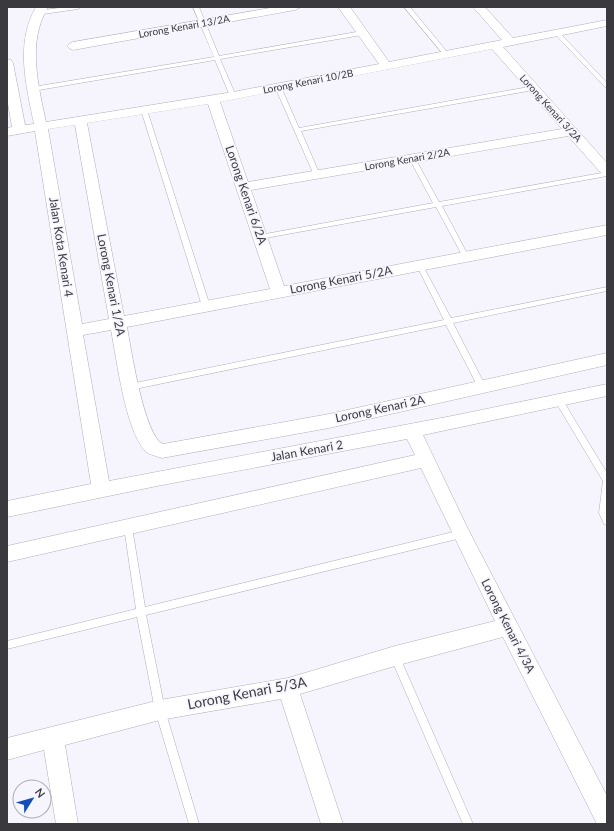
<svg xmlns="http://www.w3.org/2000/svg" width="614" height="831" viewBox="0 0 614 831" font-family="Lato,sans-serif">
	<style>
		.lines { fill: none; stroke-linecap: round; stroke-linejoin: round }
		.service-casing { stroke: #afadb9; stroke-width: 1 }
		.minor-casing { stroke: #afadb9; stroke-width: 1 }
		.service { fill: #fff; fill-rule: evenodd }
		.minor { fill: #fff; fill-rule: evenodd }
		.labels { text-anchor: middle; stroke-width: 3.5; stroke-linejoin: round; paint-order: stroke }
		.far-street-label { font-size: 10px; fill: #3a393e; stroke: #f6f5fd }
		.street-label { font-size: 12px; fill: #3a393e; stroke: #f6f5fd }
		.near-street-label { font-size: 14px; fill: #3a393e; stroke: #f6f5fd }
	</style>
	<rect width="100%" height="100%" fill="#f6f5fd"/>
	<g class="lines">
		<defs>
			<path id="service" d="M67 7H81L78 9 36 15 33 13 36 11Z
				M193 7H199L219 56 362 31 365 33 362 35 220 59 236 96 233 98 230 96 215 60 33 91 30 89 33 87 214 57Z
				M404 7H410L448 53V55H444Z
				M555 32H559L607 83V88L605 87 555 34Z
				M278 85 281 87 299 128 534 86 537 88 534 90 301 131 320 175 317 177 314 175 275 87Z
				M144 108 147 110 210 306 209 308 206 309 202 306 141 110Z
				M412 156 415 158 439 202 607 172V176L442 206 469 257 466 259 463 257 436 207 260 239 257 237 260 235 433 203 409 158Z
				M418 264H422L451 318 607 287V291L453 323 486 387 482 390 478 387 446 325 130 390 126 387 130 384 444 320 417 266Z
				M559 398 562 399 607 473V525L604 524 599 513 603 481 555 401Z
				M128 523 131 524 132 527 145 607 461 530 464 531 465 534 464 537 461 538 146 615 165 710 199 824H189L155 710 137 617 7 649V641L136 609 124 527 125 524Z
				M395 652 398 653 473 824H463L390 656 392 653Z"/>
			<path id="minor" d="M36 7H48C27 42 38 84 46 122L233 92 379 64 338 7H350L389 62 502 40 473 7H485L513 38 607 20V26L503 47 607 163V175L602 174 568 136 251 190 284 286 607 225V235L127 327C131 348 144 436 163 444L329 414 607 353V365L329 428 162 458C157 456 149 455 145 451 125 428 117 361 111 330L83 335 109 481 457 415 607 384V396L423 435 468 529 607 796V824H597L503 637 395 666 300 694 343 824H321L281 699 160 720 65 745 78 824H56L44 750 7 760V738L160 700 288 678 395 646 495 621 421 468 7 562V546L415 455 407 439 157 486 7 517V501L91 484 35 131 7 136V128L12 127 7 98V59L11 60 13 63 25 125 34 124C26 85 15 43 36 7ZM492 49 562 129 248 182 220 102ZM208 104 270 289 124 316 87 123ZM75 125 109 319 82 324 48 129Z
				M276 7H301L295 10 73 50 69 48 67 46 69 44 73 42Z"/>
		</defs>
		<use href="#service" class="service-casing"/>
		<use href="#minor" class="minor-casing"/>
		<use href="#service" class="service"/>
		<use href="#minor" class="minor"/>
	</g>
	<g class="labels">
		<g class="far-street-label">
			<text transform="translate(184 26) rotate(-10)" y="4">Lorong Kenari 13/2A</text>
			<text transform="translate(308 81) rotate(-11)" y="4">Lorong Kenari 10/2B</text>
			<text transform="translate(551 108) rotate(48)" y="4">Lorong Kenari 3/2A</text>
			<text transform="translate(407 159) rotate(-10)" y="4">Lorong Kenari 2/2A</text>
		</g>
		<g class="street-label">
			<text transform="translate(246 195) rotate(71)" y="4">Lorong Kenari 6/2A</text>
			<text transform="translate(61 247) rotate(81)" y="4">Jalan Kota Kenari 4</text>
			<text transform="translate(341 280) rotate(-11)" y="4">Lorong Kenari 5/2A</text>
			<text transform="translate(111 285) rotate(79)" y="4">Lorong Kenari 1/2A</text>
			<text transform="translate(380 409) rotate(-12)" y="4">Lorong Kenari 2A</text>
			<text transform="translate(307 451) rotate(-10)" y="4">Jalan Kenari 2</text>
			<text transform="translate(508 626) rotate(63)" y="4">Lorong Kenari 4/3A</text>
		</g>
		<g class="near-street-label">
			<text transform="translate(247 693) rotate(-11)" y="5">Lorong Kenari 5/3A</text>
		</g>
	</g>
	<rect width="614" height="831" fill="none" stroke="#3a393e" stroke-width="16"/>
	<g transform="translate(32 799) rotate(53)"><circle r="19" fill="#f6f5fd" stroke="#abaab1"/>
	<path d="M0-3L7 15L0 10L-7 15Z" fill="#144db9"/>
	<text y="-6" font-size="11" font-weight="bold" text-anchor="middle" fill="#3a393e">N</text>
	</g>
</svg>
